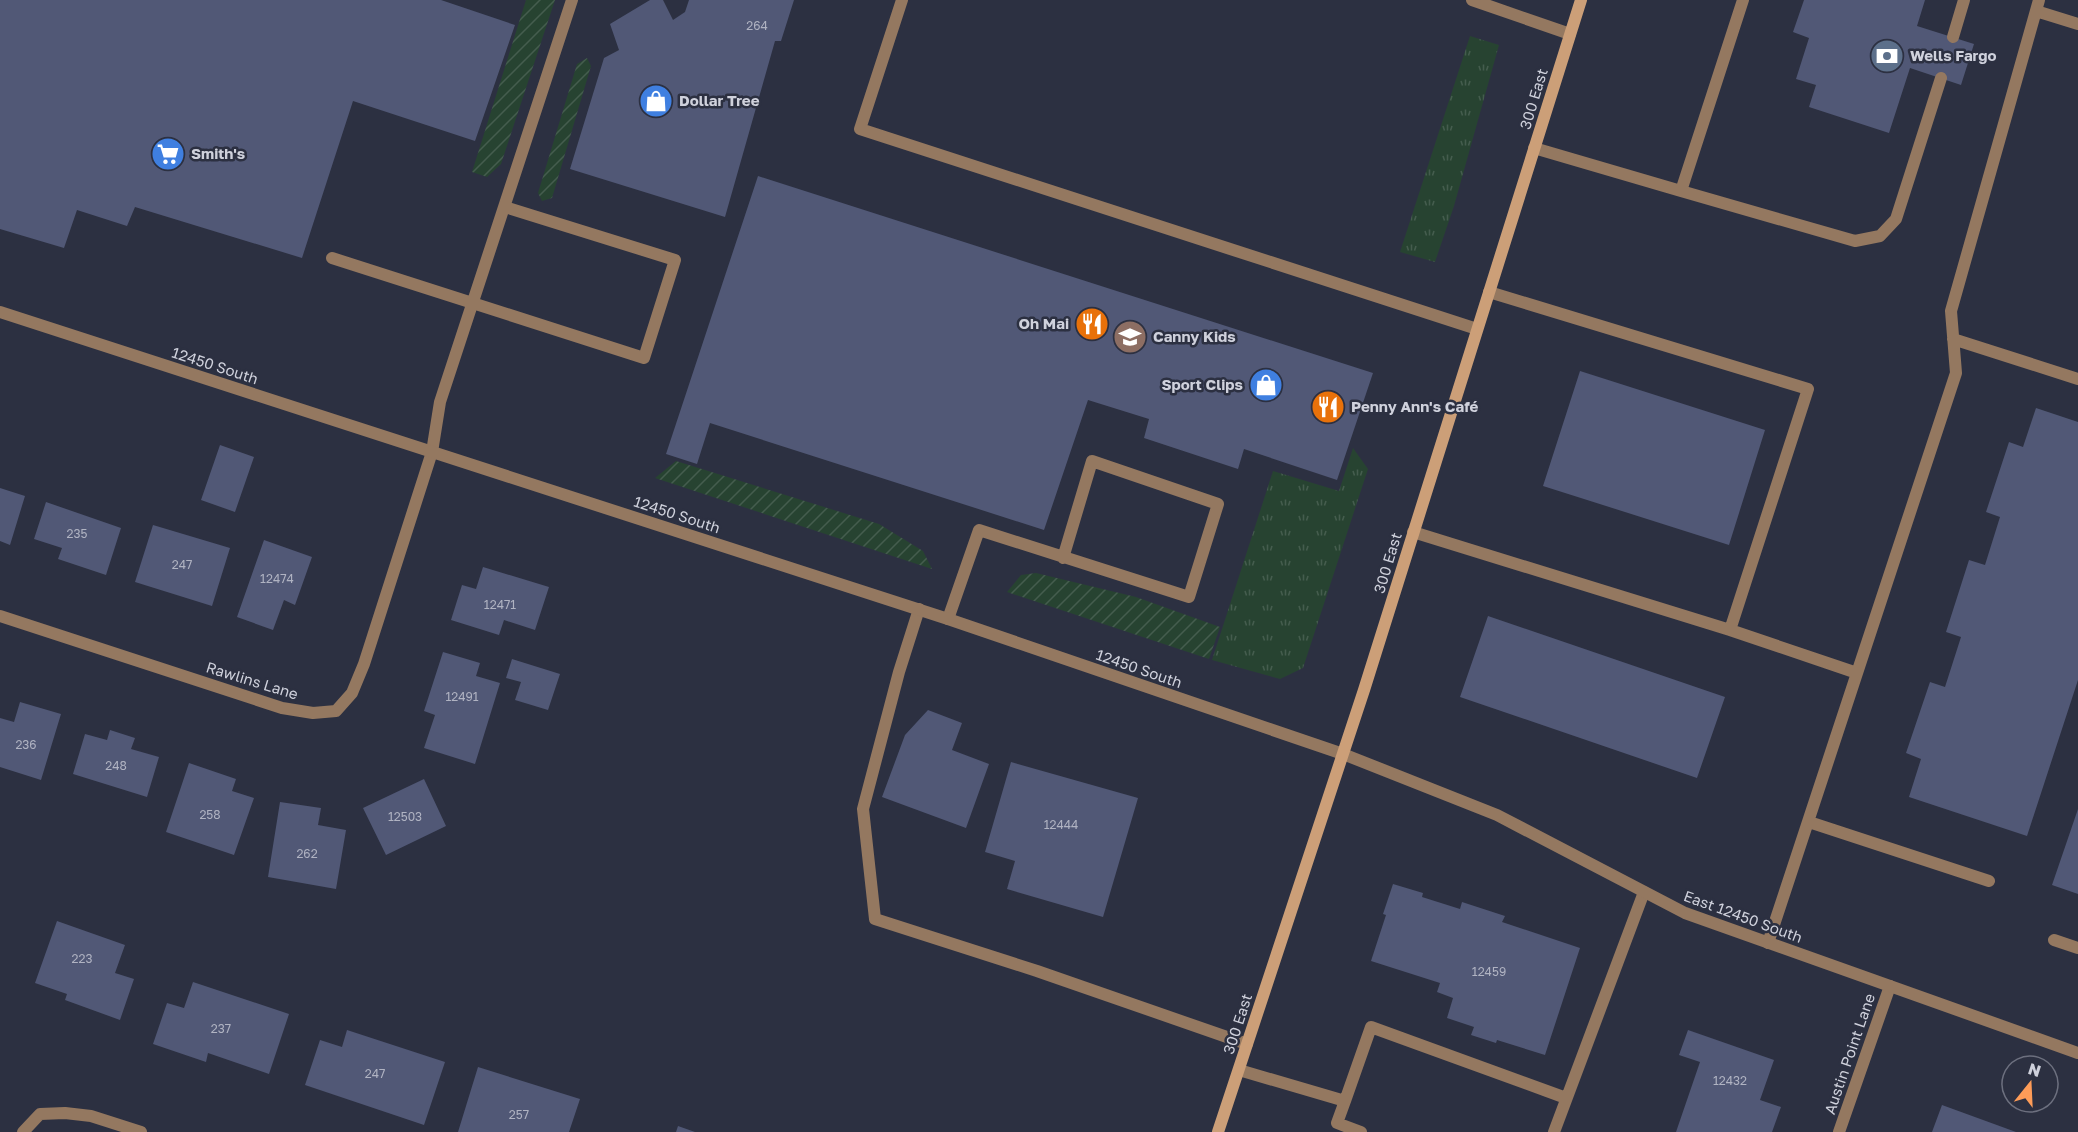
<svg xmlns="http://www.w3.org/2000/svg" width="2078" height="1132" viewBox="0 0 2078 1132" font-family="'Golos Text',sans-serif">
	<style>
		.grass { fill: url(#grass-tufts) }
		.garden { fill: url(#garden-furrows) }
		.building { fill: #515876 }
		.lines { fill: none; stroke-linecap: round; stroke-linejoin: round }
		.service { stroke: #947860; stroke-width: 12 }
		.minor { stroke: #947860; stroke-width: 12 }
		.tertiary { stroke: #947860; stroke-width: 12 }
		.secondary { stroke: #cc9f78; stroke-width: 12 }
		.labels { text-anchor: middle; stroke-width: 5; stroke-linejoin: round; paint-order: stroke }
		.number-label { font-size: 12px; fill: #b0b3c2 }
		.poi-label { font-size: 15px; font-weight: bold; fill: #cfd1dc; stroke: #2c3041; text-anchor: start }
		.street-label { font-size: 15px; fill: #cfd1dc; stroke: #2c3041 }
	</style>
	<defs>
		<pattern id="grass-tufts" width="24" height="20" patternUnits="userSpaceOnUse" patternTransform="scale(1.5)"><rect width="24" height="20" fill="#274331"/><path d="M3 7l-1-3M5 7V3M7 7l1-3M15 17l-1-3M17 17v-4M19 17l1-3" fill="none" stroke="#455d4e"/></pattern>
		<pattern id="garden-furrows" width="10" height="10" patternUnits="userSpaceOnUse" patternTransform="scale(1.5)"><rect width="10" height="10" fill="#274331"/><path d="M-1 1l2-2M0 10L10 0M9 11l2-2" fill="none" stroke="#455d4e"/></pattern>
	</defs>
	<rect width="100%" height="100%" fill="#2c3041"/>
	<path class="grass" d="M1470 36 1499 45 1454 206 1435 262 1400 252Z
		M1353 448 1368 469 1303 668 1280 679 1212 660 1273 471 1339 491Z"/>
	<path class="garden" d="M526 0H555L501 164 487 177 472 172Z
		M587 58 591 66 552 198 542 201 538 193 577 64Z
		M676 461 879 524 923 551 932 569 655 478Z
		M1036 573 1136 597 1220 627 1209 659 1007 592 1021 575Z"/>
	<path class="building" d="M0 0H388L386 8 388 0H441L515 25 475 141 353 101 302 258 135 207 127 226 77 210 64 248 0 229Z
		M650 0H663L673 20 685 12 689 0H794L781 41H775L725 217 570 169 604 58 619 50 610 24Z
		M1804 0H1925L1917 26 1974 44 1961 85 1910 68 1889 133 1809 107 1816 85 1796 79 1809 38 1793 32Z
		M758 176 1373 373 1337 480 1244 449 1238 469 1144 438 1149 419 1088 400 1044 530 710 423 697 464 666 454Z
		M1580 371 1765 430 1729 545 1543 486Z
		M2036 408 2078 422V680L2027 836 1909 797 1921 759 1906 753 1930 682 1945 687 1961 637 1946 632 1969 560 1985 565 2000 517 1986 512 2009 442 2023 447Z
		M220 445 254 457 235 512 201 500Z
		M0 488 25 496 10 545 0 541Z
		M46 502 121 528 106 575 58 559 62 548 34 539Z
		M153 525 230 548 212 606 135 582Z
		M264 540 312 557 295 605 284 600 273 630 237 617Z
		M483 567 549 587 535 630 504 620 499 635 451 620 462 585 476 589Z
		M1488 616 1725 697 1697 778 1460 697Z
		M443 652 480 663 476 676 500 683 475 764 424 748 435 715 424 711Z
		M512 659 560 674 548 710 515 700 521 682 506 678Z
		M20 702 61 714 41 780 0 767V718L14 722Z
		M928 710 962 723 952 750 989 764 966 828 882 797 905 735Z
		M110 730 135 738 131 749 159 757 147 797 73 774 85 734 107 740Z
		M1011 762 1138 798 1103 917 1007 889 1015 861 985 852Z
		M189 763 236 779 232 791 254 798 234 855 166 832Z
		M424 779 446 826 386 855 363 808Z
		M280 802 321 808 318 825 346 830 336 889 268 877Z
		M2078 809V894L2052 885Z
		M1393 884 1423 893 1422 897 1460 909 1462 902 1505 916 1502 922 1580 948 1545 1055 1497 1040 1496 1043 1471 1035 1474 1027 1447 1018 1453 998 1437 992 1440 983 1371 961 1386 915 1383 914Z
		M57 921 125 945 115 973 134 979 120 1020 65 1000 67 994 35 983Z
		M193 982 289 1014 269 1074 208 1053 206 1062 153 1044 167 1003 184 1008Z
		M347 1030 445 1062 424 1125 305 1085 320 1040 342 1047Z
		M1688 1030 1774 1060 1760 1100 1781 1107 1772 1132H1676L1700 1062 1679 1055Z
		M478 1067 580 1099 569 1132H458Z
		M1942 1105 2016 1132H1932Z
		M678 1126 695 1132H676Z"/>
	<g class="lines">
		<path class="service" d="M902 0 860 129 1477 329
			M1472 0 1570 34
			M2036 11 2078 24
			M1953 37 1964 0
			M1534 148 1681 191 1743 0
			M1681 191 1855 241 1880 236 1896 219 1941 78
			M332 258 644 358 675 260 505 207
			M1489 292 1808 389 1730 630
			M1953 339 2078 379
			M432 452 440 402 572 0
			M1413 532 1730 630 1857 673
			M919 609 899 672 863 809 875 919 1037 971 1247 1044
			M948 619 979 530 1189 597 1218 504 1092 461 1063 558
			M1809 822 1989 881
			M2054 940 2078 948
			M1768 943 1956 373 1951 311 2039 0
			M1239 1070 1345 1101 1337 1123 1361 1132
			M1345 1101 1371 1027 1566 1098
			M1554 1132 1644 892
			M1839 1132 1890 986"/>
		<path class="minor" d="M0 616 282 708 313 713 336 711 352 693 364 664 432 452
			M23 1132 40 1114 65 1113 91 1116 141 1132"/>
		<path class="tertiary" d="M0 312 948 619 1343 754 1497 815 1685 913 2078 1053"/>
		<path class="secondary" d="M1218 1132 1364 690 1581 0"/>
	</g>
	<defs>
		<symbol id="bank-disc" viewBox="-11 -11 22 22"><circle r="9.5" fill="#5c6f8a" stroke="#2c3041"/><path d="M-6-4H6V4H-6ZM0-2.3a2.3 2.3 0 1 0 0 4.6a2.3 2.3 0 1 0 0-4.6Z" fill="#fff"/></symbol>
		<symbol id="shop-disc" viewBox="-11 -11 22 22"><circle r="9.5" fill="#3f7fe0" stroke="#2c3041"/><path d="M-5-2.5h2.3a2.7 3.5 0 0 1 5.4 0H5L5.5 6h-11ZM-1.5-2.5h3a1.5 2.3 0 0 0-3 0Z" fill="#fff"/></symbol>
		<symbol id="supermarket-disc" viewBox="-11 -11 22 22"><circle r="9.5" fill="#3f7fe0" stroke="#2c3041"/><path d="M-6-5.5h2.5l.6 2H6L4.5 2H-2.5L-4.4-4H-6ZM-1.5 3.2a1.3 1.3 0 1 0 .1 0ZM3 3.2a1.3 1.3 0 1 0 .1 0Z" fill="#fff"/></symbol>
		<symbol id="restaurant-disc" viewBox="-11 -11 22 22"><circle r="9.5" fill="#e8710a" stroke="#2c3041"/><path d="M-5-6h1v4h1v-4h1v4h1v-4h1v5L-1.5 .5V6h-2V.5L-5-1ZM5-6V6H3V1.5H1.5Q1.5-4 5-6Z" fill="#fff"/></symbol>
		<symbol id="school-disc" viewBox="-11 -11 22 22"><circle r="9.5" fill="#8d6e63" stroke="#2c3041"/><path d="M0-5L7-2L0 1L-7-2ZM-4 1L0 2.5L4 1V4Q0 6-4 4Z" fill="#fff"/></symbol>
	</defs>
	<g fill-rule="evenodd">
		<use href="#bank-disc" x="1868" y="37" width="38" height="38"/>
		<use href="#shop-disc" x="637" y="82" width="38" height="38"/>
		<use href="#supermarket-disc" x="149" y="135" width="38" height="38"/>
		<use href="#restaurant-disc" x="1073" y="305" width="38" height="38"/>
		<use href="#school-disc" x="1111" y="318" width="38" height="38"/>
		<use href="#shop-disc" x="1247" y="366" width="38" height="38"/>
		<use href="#restaurant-disc" x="1309" y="388" width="38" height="38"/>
	</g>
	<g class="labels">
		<g class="number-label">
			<text x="757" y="30">264</text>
			<text x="77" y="538">235</text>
			<text x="182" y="569">247</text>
			<text x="277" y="583">12474</text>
			<text x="500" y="609">12471</text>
			<text x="462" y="701">12491</text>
			<text x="26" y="749">236</text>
			<text x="116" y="770">248</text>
			<text x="210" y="819">258</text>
			<text x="405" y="821">12503</text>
			<text x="1061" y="829">12444</text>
			<text x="307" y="858">262</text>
			<text x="82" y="963">223</text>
			<text x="1489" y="976">12459</text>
			<text x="221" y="1033">237</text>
			<text x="375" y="1078">247</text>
			<text x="1730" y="1085">12432</text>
			<text x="519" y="1119">257</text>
		</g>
		<g class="poi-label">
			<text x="1910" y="61">Wells Fargo</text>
			<text x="679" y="106">Dollar Tree</text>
			<text x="191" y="159">Smith's</text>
			<text x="1069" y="329" text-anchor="end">Oh Mai</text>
			<text x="1153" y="342">Canny Kids</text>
			<text x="1243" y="390" text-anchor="end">Sport Clips</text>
			<text x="1351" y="412">Penny Ann's Café</text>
		</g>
		<g class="street-label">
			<text transform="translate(1534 99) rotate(-73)" y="5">300 East</text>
			<text transform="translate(215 366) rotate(18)" y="5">12450 South</text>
			<text transform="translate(677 515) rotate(18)" y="5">12450 South</text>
			<text transform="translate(1388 563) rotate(-73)" y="5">300 East</text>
			<text transform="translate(1139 669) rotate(19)" y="5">12450 South</text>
			<text transform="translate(252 681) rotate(17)" y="5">Rawlins Lane</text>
			<text transform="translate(1743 917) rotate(20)" y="5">East 12450 South</text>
			<text transform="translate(1238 1024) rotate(-72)" y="5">300 East</text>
			<text transform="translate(1850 1054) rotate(-71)" y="5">Austin Point Lane</text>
		</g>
	</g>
	<g transform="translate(2030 1084) rotate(18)"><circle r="28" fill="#2c3041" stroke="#6d707f" stroke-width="1.5"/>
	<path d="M0-4.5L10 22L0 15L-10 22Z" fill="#fe9c58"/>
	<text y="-9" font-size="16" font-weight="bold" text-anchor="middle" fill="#cfd1dc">N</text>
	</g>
</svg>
